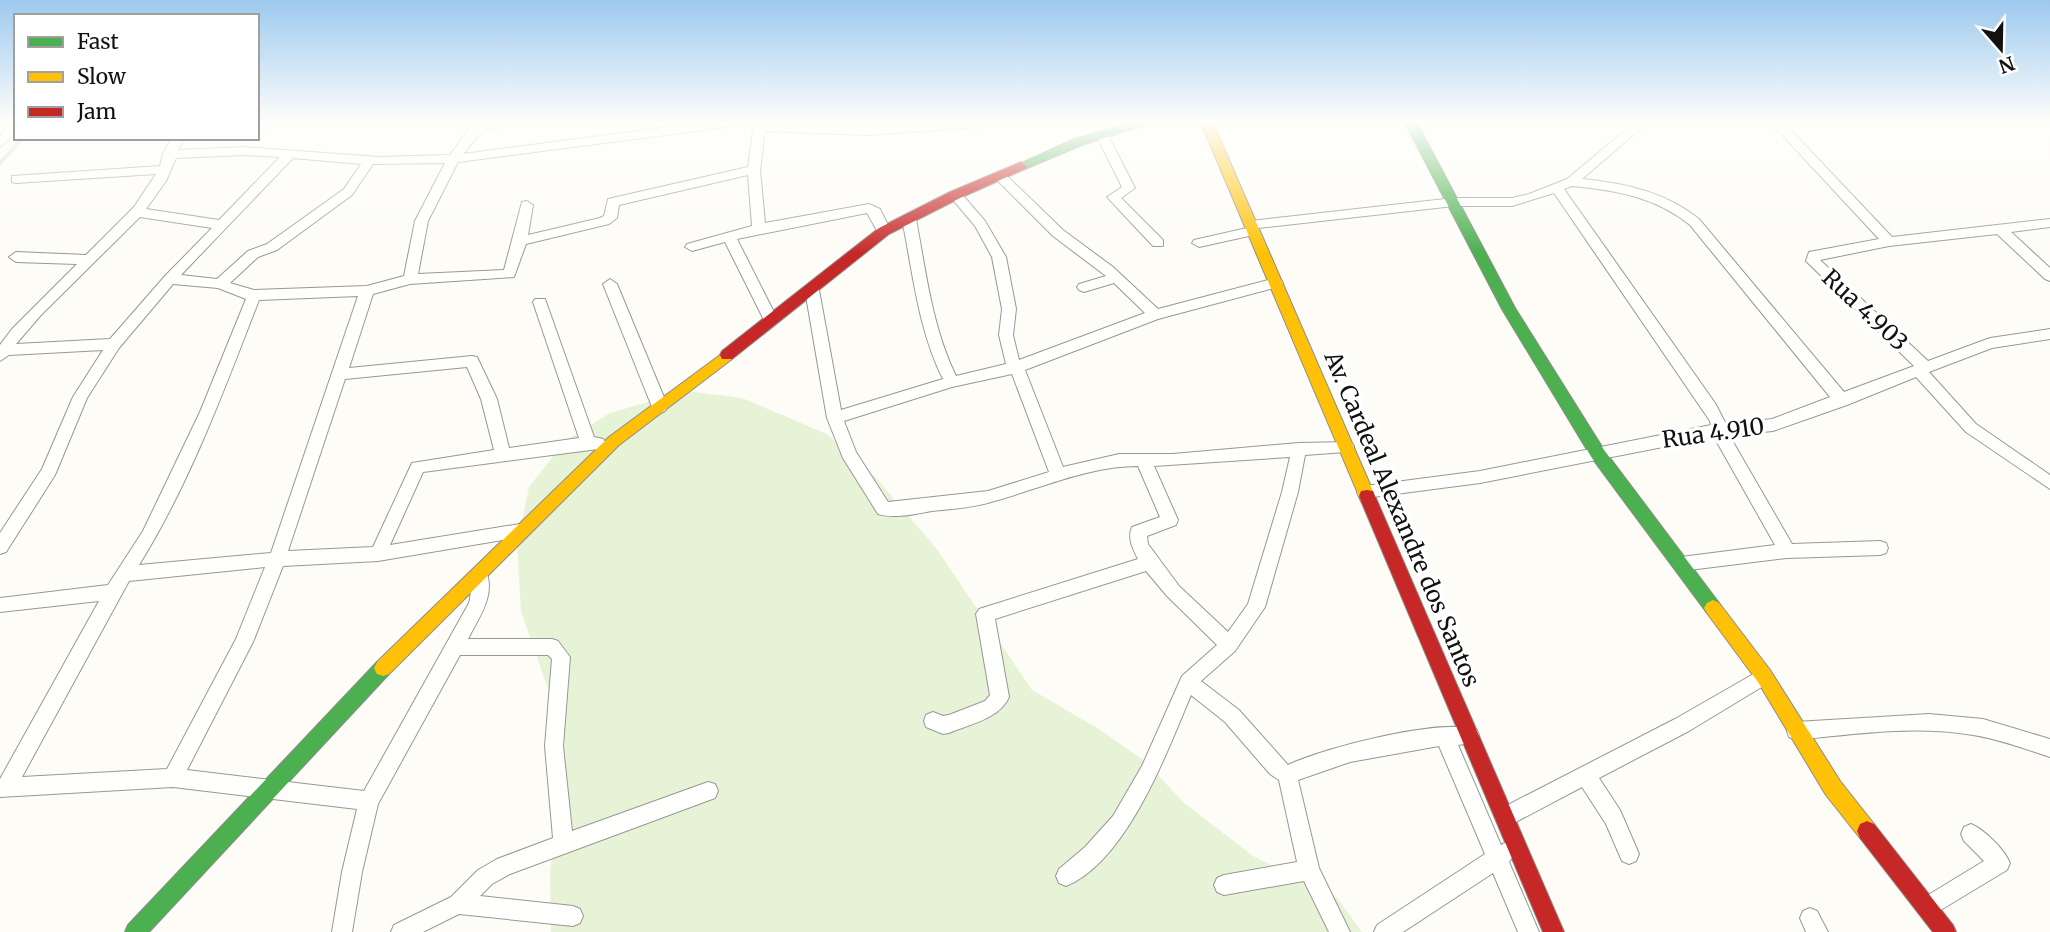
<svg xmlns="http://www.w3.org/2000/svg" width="2050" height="932" viewBox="0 0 2050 932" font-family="Merriweather,serif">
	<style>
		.green { fill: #e7f3d7 }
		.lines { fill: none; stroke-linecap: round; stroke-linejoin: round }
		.street-casing { stroke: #979795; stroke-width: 2 }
		.fast-casing { stroke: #8e8d8b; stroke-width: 2 }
		.slow-casing { stroke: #8e8d8b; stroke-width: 2 }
		.jam-casing { stroke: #8e8d8b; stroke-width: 2 }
		.street { fill: #fffffe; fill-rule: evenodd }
		.fast { fill: #4caf50; fill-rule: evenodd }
		.slow { fill: #ffc107; fill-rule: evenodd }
		.jam { fill: #c62828; fill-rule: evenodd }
		.rail { stroke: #d9c6c7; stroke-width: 3.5 }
		.labels { text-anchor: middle; stroke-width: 7; stroke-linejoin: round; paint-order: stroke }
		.street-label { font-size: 23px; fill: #111; stroke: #fff }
	</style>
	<rect width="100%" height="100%" fill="#fdfcf7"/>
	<path class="green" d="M686 391 742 398 827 434 876 478 936 548 1032 690 1099 729 1146 762 1183 802 1253 856 1337 898 1362 932H551L550 873 565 738 521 611 517 547 529 487 565 441 610 413Z"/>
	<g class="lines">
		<defs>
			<path id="street" d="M12 123H16V133L0 147V136Z
				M257 123H269L261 134 257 135Z
				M478 123H511L505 127 483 130 463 154 700 123H733L727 127 458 162 428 221 418 274 504 270 522 202 527 201 533 205 528 235 600 218 604 216 608 199 748 167 754 123 866 127 928 123H986L980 127 866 135 765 131 760 170 765 223 869 204 880 209 891 231 889 234H879L867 213 737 239 778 320 771 325 764 320 725 242 692 251 685 247 687 244 752 226 748 175 619 205 617 218 609 224 526 244 514 277 410 284 373 294 349 368 472 356 477 357 497 399 509 448 579 438 533 302 535 299H545L594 437 603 439 606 443 598 449 423 472 390 545 520 524 526 526 528 531 526 536 378 561 283 566 253 642 187 770 364 791 469 603C473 591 468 579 473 569L479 567 485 569C497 594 479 617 468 639H552L558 641 570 657 563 746 572 831 708 782 715 784 718 791 715 798 510 874 492 884 480 896 573 906 580 909 583 916 580 923 573 926 459 914 423 932H391L394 925 451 897 478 870 497 859 553 838 545 746 552 659 548 655H460L378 804 362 872 352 932H332L342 872 357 809 173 787 0 797V779L99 601 0 612V598L108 585 143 531 200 412 246 299 218 288 173 284 119 348 87 398 55 475 6 552 0 554V533L42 469 73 397 103 350 9 355 0 361V345L12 329 77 264 16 262 9 257 16 252 86 255 134 207 156 174 16 183 12 182V176L160 166 163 154 172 138H184L178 150 243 147 378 157 450 155 468 130ZM243 155 280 157 219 220 146 209 166 181 176 158ZM293 158 361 164 344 189 267 244 248 251 217 279 181 275ZM445 163 415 221 404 276 367 286 254 290 230 283 258 257 277 250 352 195 373 164ZM140 217 212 228 165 276 110 339 16 344 41 315ZM358 296 271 553 139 565C190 483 224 390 259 300ZM467 367 481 399 494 450 412 463 373 547 288 551 345 379ZM265 567 236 639 167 769 22 777 129 581Z
				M1634 123H1647L1582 179C1624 183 1666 192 1699 219L1844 392 1914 366 1806 261 1809 252 1879 239 1771 123H1784L1892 237 2050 219V227L2011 232 2050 268V281L2045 279 1997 234 1889 246 1820 260 1928 361 1990 338 2050 329V339L1992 348 1929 372 1976 424 2050 475V489L1966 432 1916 377 1847 405 1773 431 1729 435 1792 544 1880 541 1886 543 1888 548 1886 553 1880 555 1787 558 1681 571 1675 569 1673 564 1675 559 1681 557 1775 545 1714 437 1480 483 1365 498 1359 497 1357 492 1359 487 1365 486 1480 471 1711 425 1710 421 1554 193 1512 206H1454L1258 228V234L1199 247 1192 243 1194 240 1247 228 1244 225 1251 221 1454 198H1512L1529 194 1567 179ZM1572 186C1615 190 1656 197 1690 225L1830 397 1772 419 1726 424 1715 403 1564 189Z
				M1102 131 1108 135 1135 188 1121 198 1163 240V246H1153L1107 197 1122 187 1096 135Z
				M1001 173 1005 174 1063 230 1113 267 1158 309 1276 278 1281 280 1283 283 1281 286 1158 319 1025 370 1063 467 1119 454H1173L1299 443 1351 442 1354 446 1351 450 1346 452 1305 455 1298 492 1265 607 1235 651 1201 681 1239 710 1288 765C1323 748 1443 717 1477 730L1479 736 1477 742 1458 745 1501 845 1505 843 1512 846 1515 853 1509 862 1539 932H1518L1493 873 1403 932H1374L1377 925 1485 854 1439 746 1350 762 1298 780 1319 868 1350 932H1329L1304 881 1224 895 1217 892 1214 885 1217 878 1224 875 1297 862 1279 780 1270 774 1225 722 1191 695C1167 752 1127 861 1066 886L1059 883 1056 876 1059 869 1085 847 1113 816 1142 766 1182 676 1217 645 1167 596 1146 571 995 619 1009 697C999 719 970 724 949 733L943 734 926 727 924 721 926 715 933 712 943 716 949 715 985 701 990 695 976 614 979 609 1138 559C1133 549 1127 538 1132 527L1160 517 1138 466C1088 466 1039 489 991 502 972 508 951 509 932 511 915 514 895 519 878 514L843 458 827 418 805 290 807 287 812 285 819 290 841 410 943 379C918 329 913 273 902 219L904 216 909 215 916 219C926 272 932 327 956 376L1006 364 999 335 1002 309 992 257 975 226 949 195 950 192H960L985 221 1006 257 1016 309 1013 335 1019 360 1145 313 1114 283 1084 292 1079 290 1077 287 1079 284 1106 276 1053 236 997 180V174ZM1012 374 1049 472 988 491 888 502 856 452 844 421 952 387ZM1290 457 1282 492 1248 604 1228 632 1179 586 1148 544 1147 536 1176 525 1178 520 1154 466Z
				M610 279 617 284 668 407 665 411 660 413 652 407 603 284Z
				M1764 668 1770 670 1773 676 1770 682 1689 731 1599 778 1620 810 1639 854 1636 861 1629 864 1622 861 1606 824 1582 787 1512 824 1505 827 1498 824 1495 817 1498 810 1675 719Z
				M1929 714 1983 719 2050 739V757C2025 749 1999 739 1973 735 1914 725 1854 734 1796 740L1789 737 1787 731 1789 725 1796 722Z
				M1971 824C1985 830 2004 849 2010 863L2007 870 1934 914 1927 917 1920 914 1917 907 1920 900 1984 861 1964 841 1961 834 1964 827Z
				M1810 908 1817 911 1828 932H1806L1800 918 1803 911Z"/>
			<path id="fast" d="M1132 123H1151L1082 145 1025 169 1021 170 1015 166 1074 139Z
				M1405 123H1417L1515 308 1604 450 1719 603 1722 608 1719 613 1713 616 1707 613 1592 458 1502 309Z
				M383 660 389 662 392 668 389 674 149 932H125L128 925 377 662Z"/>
			<path id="slow" d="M1201 123H1213L1375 496 1373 501H1361L1359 496Z
				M727 350 734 355 732 359 619 445 389 674 383 676 377 674 374 668 377 662 609 437Z
				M1713 600 1719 603 1770 670 1840 781 1874 824 1877 831 1874 838 1867 841 1860 838 1826 795 1758 682 1707 613 1704 608 1707 603Z"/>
			<path id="jam" d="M1021 162 1027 166 1025 169 960 198 889 234 732 359H722L720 355 722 351 879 228 950 192Z
				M1367 490 1373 491 1375 496 1564 932H1543L1359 496 1361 491Z
				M1867 821 1874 824 1953 925 1956 932H1933L1860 838 1857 831 1860 824Z"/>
		</defs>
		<use href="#street" class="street-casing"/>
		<use href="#fast" class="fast-casing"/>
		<use href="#slow" class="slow-casing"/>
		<use href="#jam" class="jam-casing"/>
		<use href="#street" class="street"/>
		<use href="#fast" class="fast"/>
		<use href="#slow" class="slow"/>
		<use href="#jam" class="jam"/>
		<path class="rail" d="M0 163 23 138"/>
	</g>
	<linearGradient id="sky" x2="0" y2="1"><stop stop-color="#9dc9ee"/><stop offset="0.48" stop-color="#fefefb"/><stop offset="1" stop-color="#fefefb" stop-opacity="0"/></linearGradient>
	<rect width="2050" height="254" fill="url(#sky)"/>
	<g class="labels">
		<g class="street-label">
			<text transform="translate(1865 310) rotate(43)" y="8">Rua 4.903</text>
			<text transform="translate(1713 433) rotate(-8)" y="8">Rua 4.910</text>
			<text transform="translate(1402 519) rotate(67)" y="8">Av. Cardeal Alexandre dos Santos</text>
		</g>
	</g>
	<rect x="14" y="14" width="245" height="126" fill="#ffffff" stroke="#a0a0a0" stroke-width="2"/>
	<rect x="28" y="37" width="35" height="10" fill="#4caf50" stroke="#a0a0a0" stroke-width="2"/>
	<text x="77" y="49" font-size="21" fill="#111111">Fast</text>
	<rect x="28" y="72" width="35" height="10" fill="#ffc107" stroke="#a0a0a0" stroke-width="2"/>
	<text x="77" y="84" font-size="21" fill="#111111">Slow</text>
	<rect x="28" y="107" width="35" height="10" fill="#c62828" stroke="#a0a0a0" stroke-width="2"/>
	<text x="77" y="119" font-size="21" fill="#111111">Jam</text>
	<g transform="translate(2001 49) rotate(160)" stroke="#ffffff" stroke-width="5" paint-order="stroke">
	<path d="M0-5L12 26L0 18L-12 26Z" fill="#111111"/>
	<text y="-10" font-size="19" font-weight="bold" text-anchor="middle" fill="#111111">N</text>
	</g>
</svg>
